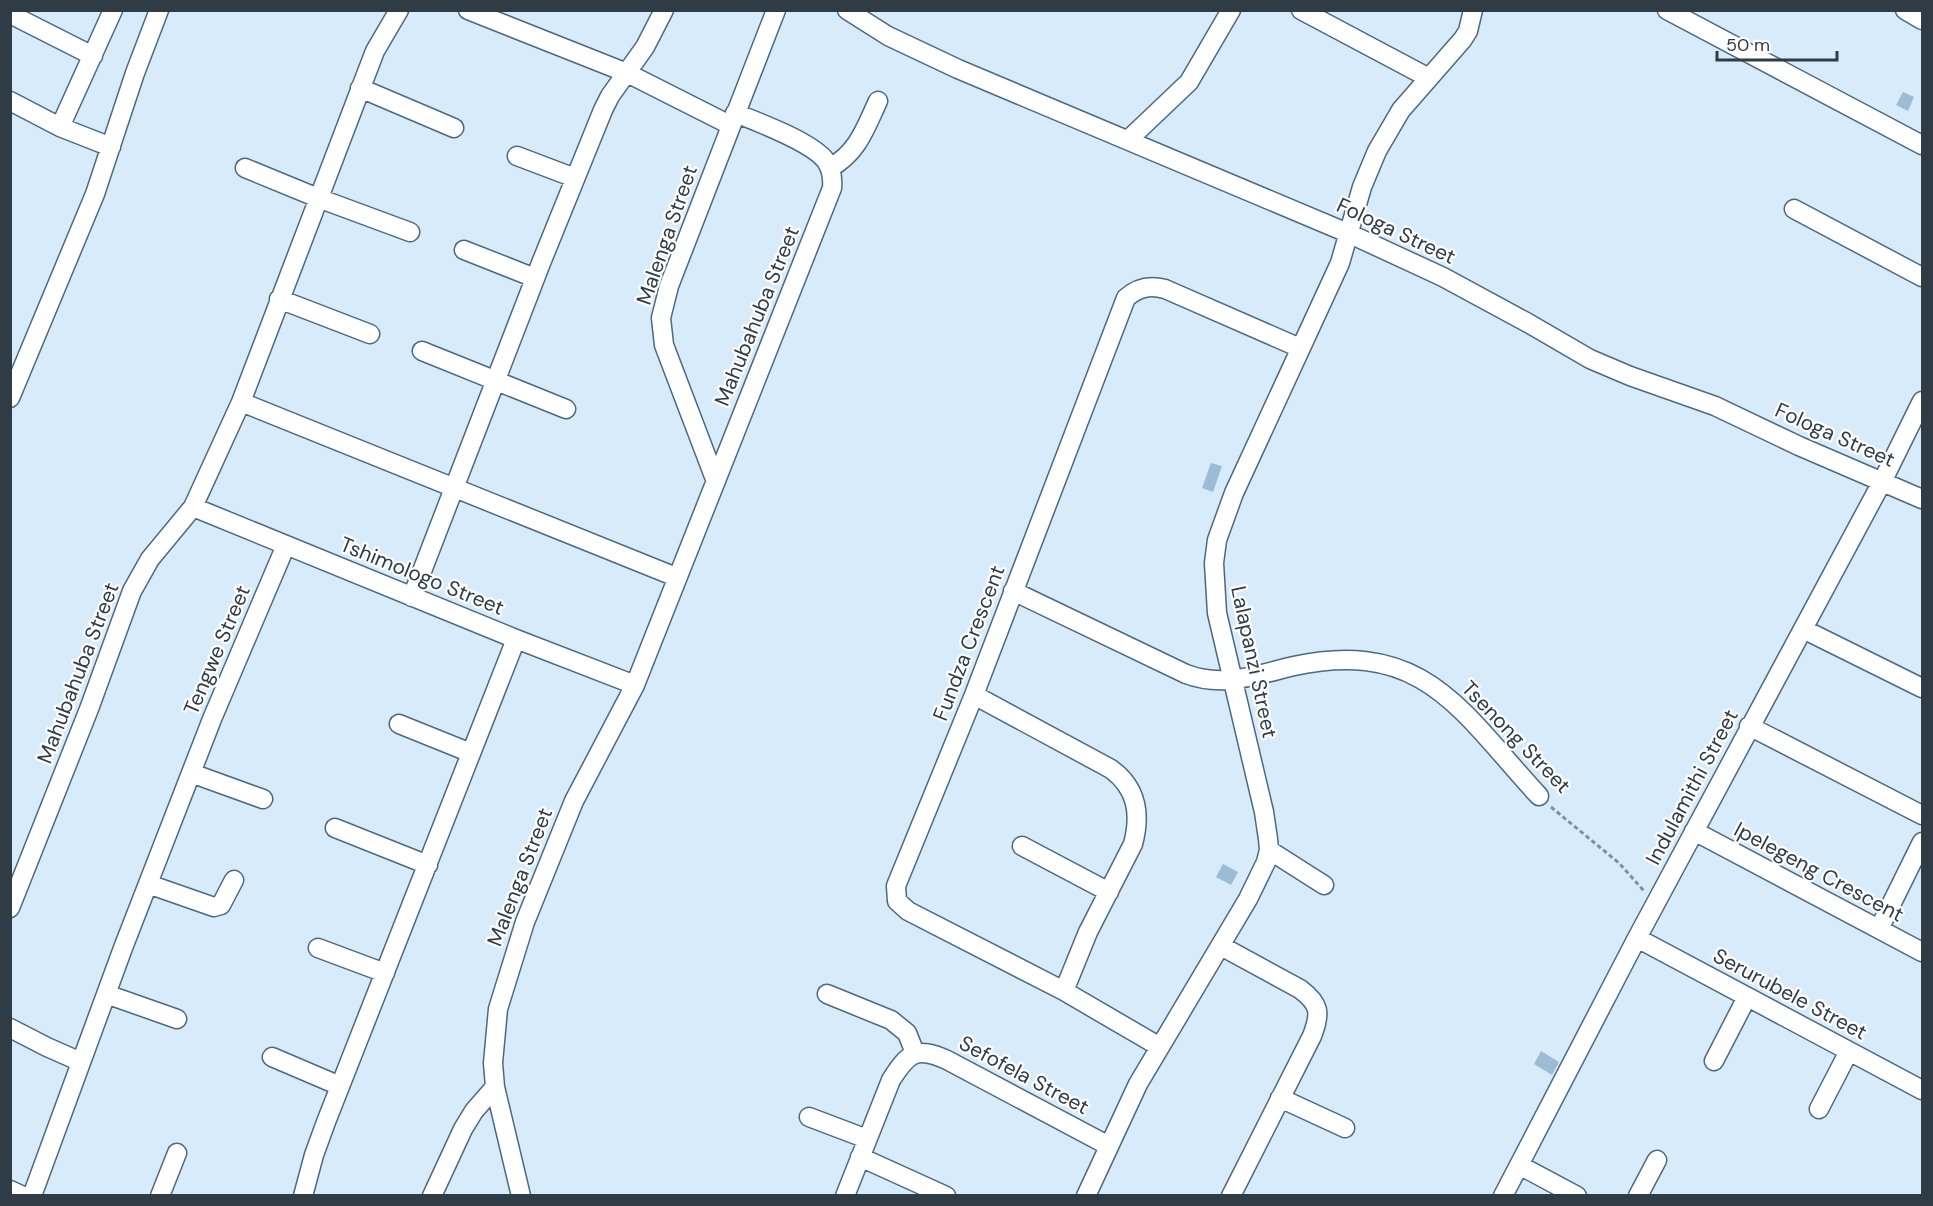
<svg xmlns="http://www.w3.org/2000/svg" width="1933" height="1206" viewBox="0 0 1933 1206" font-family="'DM Sans',sans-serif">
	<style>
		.building { fill: #9bbcd4 }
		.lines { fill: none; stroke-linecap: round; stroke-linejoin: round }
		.minor-casing { stroke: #4c6980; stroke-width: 21 }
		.path { stroke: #80909d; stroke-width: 3; stroke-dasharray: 4.5 3; stroke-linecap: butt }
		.minor { stroke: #fff; stroke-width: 18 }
		.labels { text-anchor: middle; stroke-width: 4.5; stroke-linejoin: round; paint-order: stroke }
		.street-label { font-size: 21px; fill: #2f3c46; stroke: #fff }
	</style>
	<rect width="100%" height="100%" fill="#d8ebfb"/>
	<path class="building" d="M1903 92 1914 97 1908 111 1896 105Z
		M1211 463 1222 466 1213 492 1202 488Z
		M1223 864 1238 872 1231 885 1216 877Z
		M1541 1051 1559 1062 1552 1075 1534 1064Z"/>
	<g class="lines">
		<defs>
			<path id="minor" d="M468 10 627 73 730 125
				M847 10 888 36 958 69 1350 234 1443 277 1528 323 1590 359 1630 376 1715 406 1799 446 1922 499
				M1301 10 1429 78
				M1667 10 1922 145
				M1905 10 1922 20
				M10 14 93 56
				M360 88 454 128
				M10 101 60 127 111 147
				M60 127 113 10
				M1128 140 1189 82 1231 10
				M517 156 575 178
				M245 168 318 198 410 232
				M830 168C858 152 865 129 878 101
				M1794 209 1922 277
				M464 250 535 278
				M279 299 370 334
				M422 351 566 409
				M10 398 95 194 135 73 159 10
				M241 402 676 577
				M715 479 664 345 661 318 669 286 776 10
				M193 507 516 639 635 685
				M1013 591 1186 674C1223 688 1256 675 1294 666 1425 638 1462 713 1539 796
				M412 597 541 263 603 110 610 96 645 47 664 10
				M1803 629 1922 688
				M974 695 1111 769C1137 788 1141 814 1133 844L1088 932 1064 991
				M399 724 471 753
				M1749 726 1922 815
				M191 773 263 799
				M335 828 428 865
				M1694 831 1922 952
				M1022 846 1109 892
				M1269 850 1324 885
				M148 884 214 907 221 905 234 880
				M10 908 89 709 132 591 150 559 193 507 241 402 375 51 399 10
				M1879 929 1922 842
				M1637 938 1922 1090
				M1221 946 1300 989C1320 1004 1321 1013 1312 1036L1231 1196
				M318 948 385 973
				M106 994 177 1019
				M827 994 891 1020 907 1033 915 1053
				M10 1028 47 1047 81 1062
				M1160 1047 1064 991 908 911 897 901 896 886 974 695 1126 298C1138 287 1150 285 1165 289L1300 348
				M272 1057 340 1086
				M1714 1061 1747 997
				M495 1087 521 1196
				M1280 1098 1345 1128
				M1819 1109 1849 1051
				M809 1117 867 1139
				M860 1157 946 1196
				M1519 1165 1577 1196
				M10 1190 23 1196
				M32 1196 123 948 212 719 286 545
				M160 1196 177 1153
				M303 1196 314 1155 326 1122 516 639
				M432 1196 463 1129 474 1111 495 1087 493 1063 498 1009 525 922 574 801 635 685 832 188C833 178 832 170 826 161 812 142 758 122 735 113
				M845 1196 891 1080C908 1053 916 1046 947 1060L1109 1146
				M1086 1196 1138 1084 1248 899 1266 862 1269 850 1268 839 1264 812 1217 613 1214 563 1217 540 1234 493 1340 263 1362 187 1377 151 1401 110 1463 39 1468 31 1473 10
				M1503 1196 1637 938 1883 480 1922 401
				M1638 1196 1657 1160"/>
		</defs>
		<use href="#minor" class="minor-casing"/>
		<path class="path" d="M1551 807 1619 863 1644 891"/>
		<use href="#minor" class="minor"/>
	</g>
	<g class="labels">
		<g class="street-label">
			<text transform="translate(1396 231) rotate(25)" y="7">Fologa Street</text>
			<text transform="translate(667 235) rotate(-71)" y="7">Malenga Street</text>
			<text transform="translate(757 316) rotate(-68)" y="7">Mahubahuba Street</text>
			<text transform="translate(1835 435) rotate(24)" y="7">Fologa Street</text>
			<text transform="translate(422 576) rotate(22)" y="7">Tshimologo Street</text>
			<text transform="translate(969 643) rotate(-69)" y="7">Fundza Crescent</text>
			<text transform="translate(217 650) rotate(-67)" y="7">Tengwe Street</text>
			<text transform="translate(1254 662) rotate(78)" y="7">Lalapanzi Street</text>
			<text transform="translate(78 673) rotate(-69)" y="7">Mahubahuba Street</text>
			<text transform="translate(1516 737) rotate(46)" y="7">Tsenong Street</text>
			<text transform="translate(1692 787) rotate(-62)" y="7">Indulamithi Street</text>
			<text transform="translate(1819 872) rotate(28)" y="7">Ipelegeng Crescent</text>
			<text transform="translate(520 877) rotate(-69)" y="7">Malenga Street</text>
			<text transform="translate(1790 994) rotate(28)" y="7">Serurubele Street</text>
			<text transform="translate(1024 1075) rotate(28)" y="7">Sefofela Street</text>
		</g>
	</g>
	<rect width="1933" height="1206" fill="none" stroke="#2f3c46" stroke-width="24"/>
	<path d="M1717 51v9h120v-9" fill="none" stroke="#2f3c46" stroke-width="3"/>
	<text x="1726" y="51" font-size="18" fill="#2f3c46" stroke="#ffffff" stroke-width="4.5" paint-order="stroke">50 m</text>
</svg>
